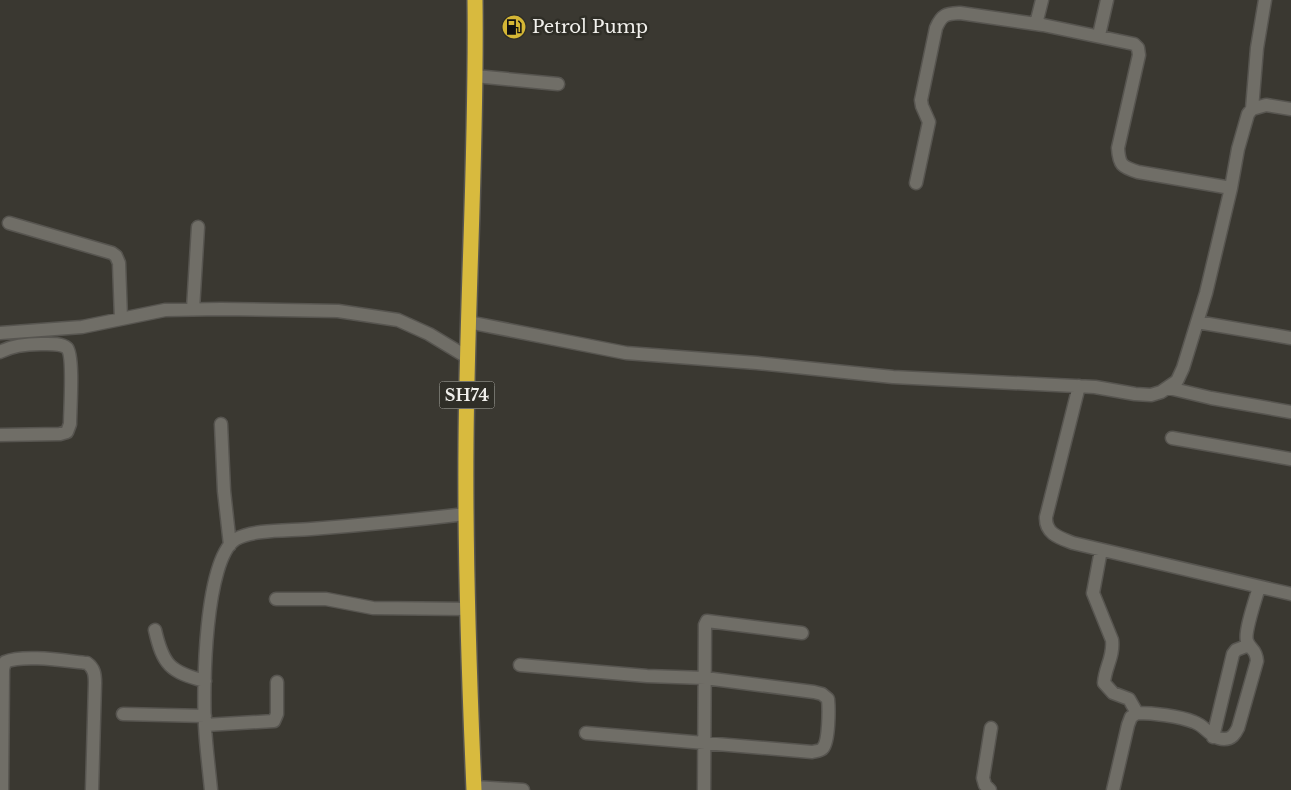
<svg xmlns="http://www.w3.org/2000/svg" width="1291" height="790" viewBox="0 0 1291 790" font-family="'Libre Baskerville',serif">
	<style>
		.lines { fill: none; stroke-linecap: round; stroke-linejoin: round }
		.minor-casing { stroke: #575550; stroke-width: 15 }
		.highway-casing { stroke: #575550; stroke-width: 18 }
		.minor { stroke: #706e67; stroke-width: 12 }
		.highway { stroke: #d8ba3e; stroke-width: 15 }
		.labels { text-anchor: middle; stroke-width: 5; stroke-linejoin: round; paint-order: stroke }
		.shield { fill: #2f2e27; stroke: #b7b6b1; stroke-width: 1 }
		.shield-label { font-size: 16px; font-weight: bold; fill: #f1f0ec }
		.poi-label { font-size: 18px; fill: #f1f0ec; stroke: #2f2e27; text-anchor: start }
	</style>
	<rect width="100%" height="100%" fill="#3a3831"/>
	<g class="lines">
		<defs>
			<path id="minor" d="M1036 24 1042 0
				M1099 35 1107 0
				M475 76 558 84
				M1252 109 1257 48 1265 0
				M916 183 929 122 922 106 921 100 936 28C942 14 946 14 960 13L1043 25 1134 44 1138 48 1139 55 1118 148C1119 165 1122 167 1138 172L1231 188
				M9 223 112 253 116 256 119 263 121 319
				M193 309 198 227
				M468 322 626 353 757 363 893 377 1095 387 1135 394 1151 395 1161 392 1177 381 1183 368 1206 293 1231 188 1238 149 1248 114 1252 109 1266 105 1291 109
				M1197 322 1291 338
				M0 333 82 327 165 310 221 309 338 311 398 320 429 334 467 357
				M0 352C13 345 27 344 41 344 49 344 61 343 67 348 74 356 70 411 70 424L67 432 60 434 0 435
				M1079 386 1046 517C1045 534 1060 538 1073 543L1291 594
				M1169 388 1211 398 1291 412
				M221 424 224 491 230 545
				M1172 438 1291 459
				M1101 550 1093 593 1112 640C1114 657 1105 667 1104 683L1113 693 1129 699 1137 713
				M276 599H326L373 608 468 609
				M155 630C163 665 170 672 205 681
				M520 665 647 676 705 678 814 692 822 694 828 699C829 709 829 741 823 748 821 751 816 751 812 752L586 733
				M123 714 205 716
				M205 725 274 721 277 714V682
				M1213 737 1233 654 1236 650 1249 645
				M474 787 523 790
				M2 790 3 669 5 662C24 654 66 661 87 663 94 668 95 674 95 683L92 790
				M211 790C209 769 206 747 205 726 203 690 204 559 236 539 254 529 290 531 311 529 363 525 414 520 466 514
				M704 790 705 625 707 621 802 633
				M990 790 985 785 983 778 991 728
				M1113 790 1128 725 1131 717 1137 713C1153 713 1179 716 1194 722 1206 726 1211 739 1224 739 1232 739 1235 734 1238 728L1257 661C1256 648 1250 650 1247 641 1244 632 1256 598 1259 587"/>
			<path id="highway" d="M474 790C469 675 465 560 466 445 467 296 477 148 475 0"/>
		</defs>
		<use href="#minor" class="minor-casing"/>
		<use href="#highway" class="highway-casing"/>
		<use href="#minor" class="minor"/>
		<use href="#highway" class="highway"/>
	</g>
	<defs>
		<symbol id="fuel-disc" viewBox="-11 -11 22 22"><circle r="9.5" fill="#d4b635" stroke="#2f2e27"/><path d="M-5.5-6h7V0h2V4h1.3V-2.5L3-4.5l.8-.8L6-3V5H2.5V1h-1V6h-7ZM-4.2-4.7v3.2H.2V-4.7Z" fill="#111"/></symbol>
	</defs>
	<g fill-rule="evenodd">
		<use href="#fuel-disc" x="500" y="13" width="28" height="28"/>
	</g>
	<g class="labels">
		<rect class="shield" x="439.5" y="381.5" width="55" height="27" rx="4"/>
		<g class="shield-label">
			<text x="467" y="401">SH74</text>
		</g>
		<g class="poi-label">
			<text x="532" y="33">Petrol Pump</text>
		</g>
	</g>
</svg>
